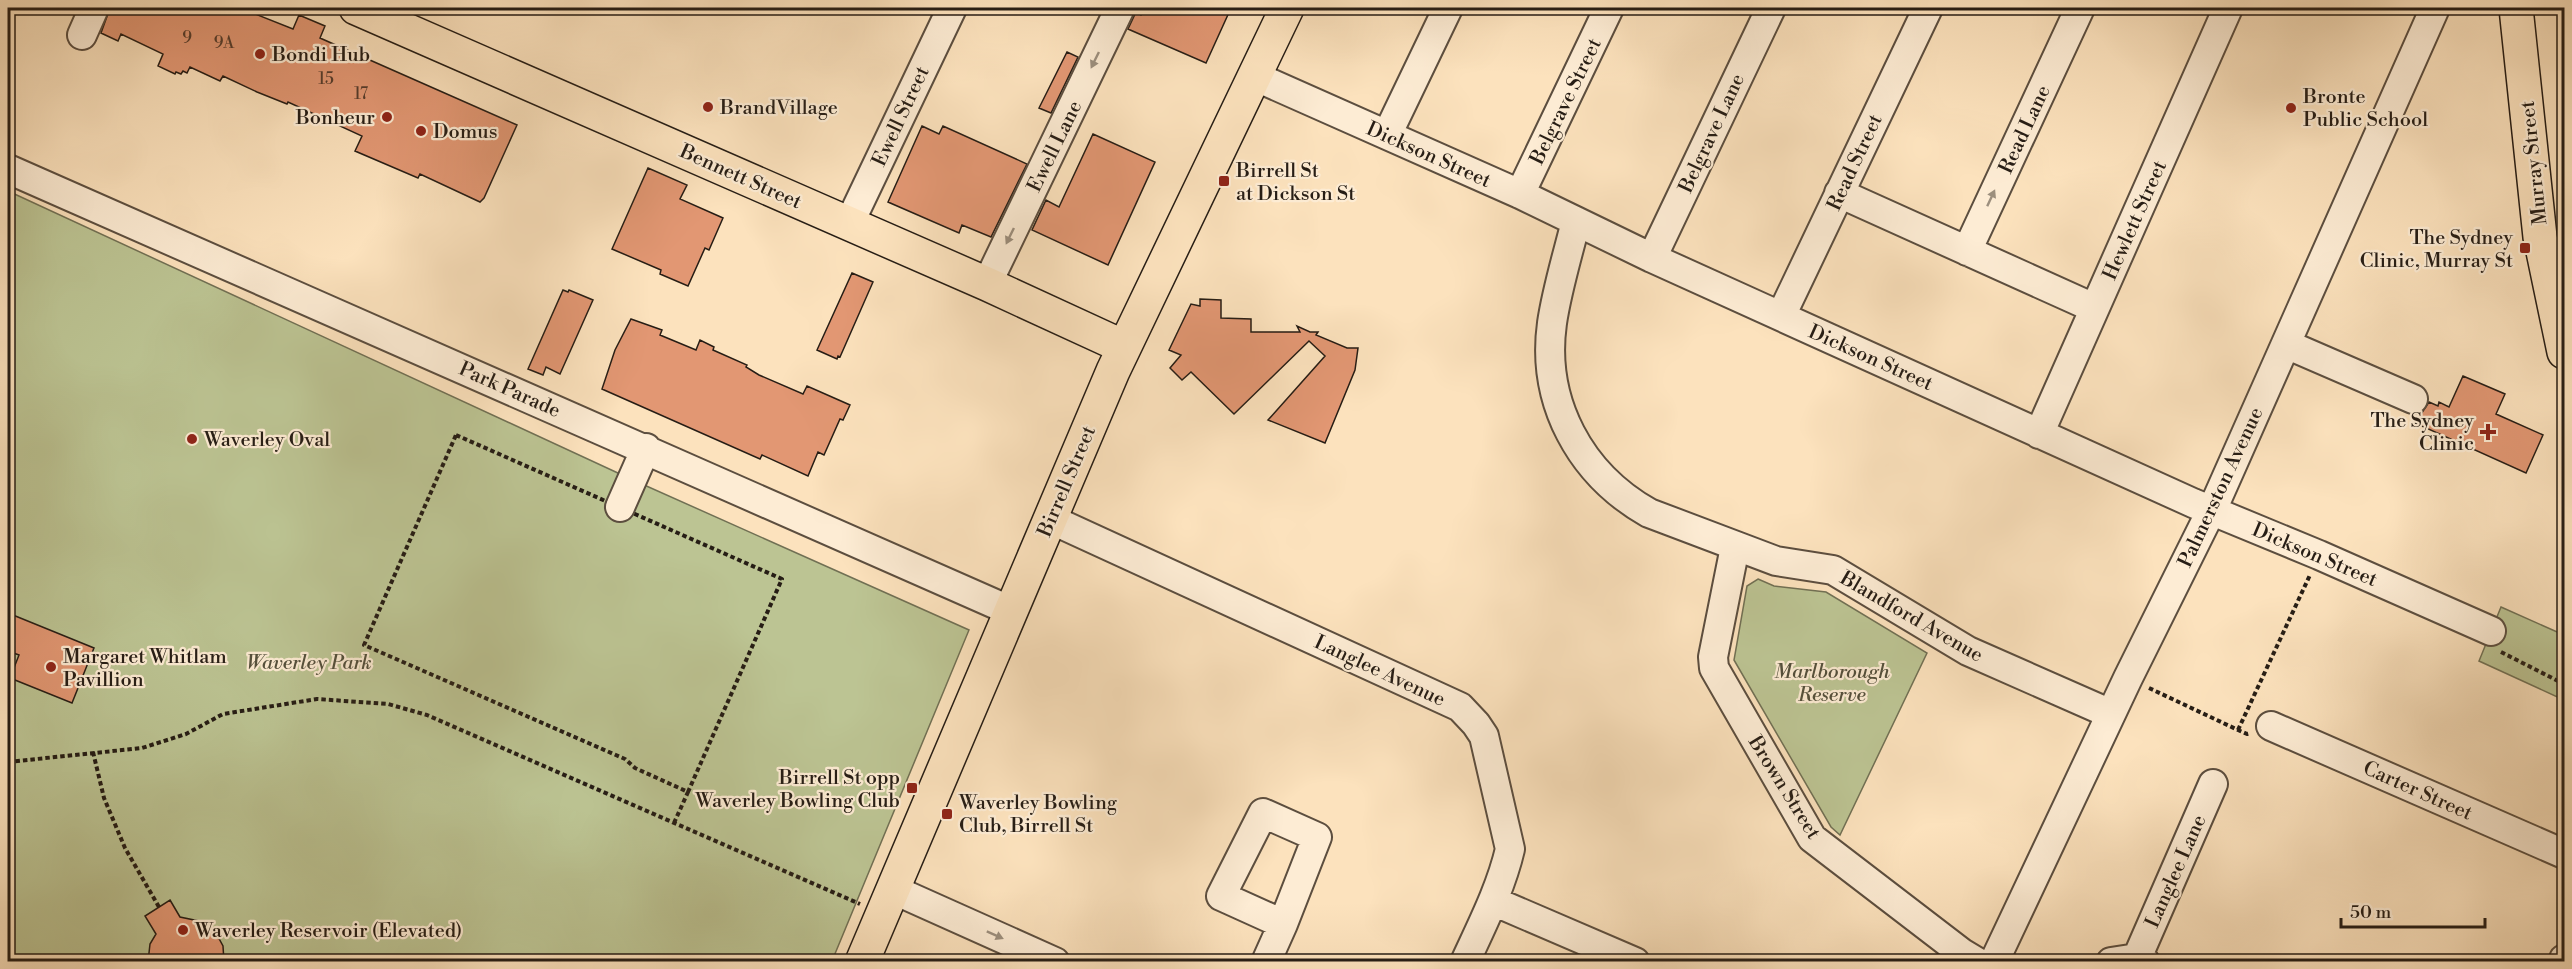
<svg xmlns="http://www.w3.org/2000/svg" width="2572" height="969" viewBox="0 0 2572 969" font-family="'Libre Bodoni',serif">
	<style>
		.green { fill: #bcc493; stroke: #717054; stroke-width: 1.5 }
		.building { fill: #e29773; stroke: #261d15; stroke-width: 1.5 }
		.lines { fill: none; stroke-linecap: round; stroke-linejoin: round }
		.minor-casing { stroke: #5c4e3f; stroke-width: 32 }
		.major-casing { stroke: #261d15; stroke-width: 36 }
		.path { stroke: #261d15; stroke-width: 4; stroke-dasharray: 4.5 3; stroke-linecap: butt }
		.minor { stroke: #fdecd4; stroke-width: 28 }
		.major { stroke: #fce2bd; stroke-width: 33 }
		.oneway { fill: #9c8f7e }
		.poi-dot { fill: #8f2418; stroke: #fdecd4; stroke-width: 2 }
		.labels { text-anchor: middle; stroke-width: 4.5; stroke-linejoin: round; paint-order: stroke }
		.number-label { font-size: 16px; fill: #553c2c }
		.poi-label { font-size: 20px; fill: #261d15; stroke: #fdecd4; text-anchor: start }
		.street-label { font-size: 20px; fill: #261d15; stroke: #fdecd4 }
		.park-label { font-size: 20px; font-style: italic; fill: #534f3b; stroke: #fdecd4 }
	</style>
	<rect width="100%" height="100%" fill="#fce2bd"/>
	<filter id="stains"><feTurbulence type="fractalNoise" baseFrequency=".00333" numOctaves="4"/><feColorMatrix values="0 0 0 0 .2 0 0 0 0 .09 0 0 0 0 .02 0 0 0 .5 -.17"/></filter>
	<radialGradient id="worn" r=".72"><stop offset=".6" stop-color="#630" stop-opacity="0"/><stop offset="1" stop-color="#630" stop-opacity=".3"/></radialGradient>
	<path class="green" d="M8 191 633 480 969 630 832 961 8 962Z
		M1758 579 1774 586 1826 592 1927 653 1840 835 1831 827 1734 660 1747 586Z
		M2501 607 2564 635V700L2479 661Z"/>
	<path class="building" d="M110 8H240L293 29 299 15 325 26 320 38 517 125 484 198 480 202 420 174 418 178 355 151 362 136 288 102 287 104 257 92 223 76 220 81 190 67 187 73 183 71 181 74 176 72 175 74 158 66 163 54 121 34 118 41 101 33Z
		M1145 8H1231L1206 63 1128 29 1136 12 1141 15Z
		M1067 52 1078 57 1051 113 1039 108Z
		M922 126 939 134 943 126 1027 164 991 237 962 225 959 233 888 202Z
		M1093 134 1155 162 1108 265 1032 230 1046 200 1059 207Z
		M648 168 687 185 680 199 723 218 709 250 705 248 688 286 660 274 661 270 612 249Z
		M852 273 873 282 840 357 838 356 837 359 817 350Z
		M563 290 568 292 569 290 593 300 560 374 546 367 543 375 528 369Z
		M1200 299 1221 300V318L1251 319V332H1300L1297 326 1310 332H1318L1316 335 1347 348H1358L1355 370 1325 443 1268 420 1325 356 1309 341 1234 414 1191 372 1182 380 1170 368 1181 355 1169 350 1191 304 1200 306Z
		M631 319 662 330 660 335 696 350 700 340 714 347 713 350 747 365 746 367 759 375 803 394 807 386 850 405 843 420 840 419 824 455 818 452 808 476 762 455 760 459 602 389 615 350Z
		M2463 376 2505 394 2496 414 2543 435 2526 473 2415 423 2429 402 2438 406 2439 402 2449 407Z
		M8 613 94 648 72 703 10 678 19 655 8 651Z
		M170 900 180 917 199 921 209 927 217 935 223 946 224 962H148L150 944 156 934 145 916Z"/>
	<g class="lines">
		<defs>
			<path id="minor" d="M82 35 94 8
				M1254 76 1520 194 1652 258 2193 503 2319 555 2491 631
				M1387 135 1448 8
				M8 169 1011 611
				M1839 193 2094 308
				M1520 194 1609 8
				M1576 221C1568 254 1557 289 1552 323 1541 402 1580 474 1649 513L1776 561 1833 570 1968 651 2111 714
				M849 224 952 8
				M1967 251 2080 8
				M1652 258 1771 8
				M987 284 1120 8
				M1781 316 1928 8
				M2286 344 2413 399
				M2039 434 2228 8
				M620 507 646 448
				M1050 519 1460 707 1476 724 1484 736 1510 849C1501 888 1482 925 1465 962
				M1735 547 1713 657 1714 668 1812 838 1962 953 1977 962
				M2271 726 2564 854
				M892 889 1055 962
				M1493 901 1635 962
				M2137 958 2213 784
				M1266 962 1283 924 1317 837 1263 813 1221 896 1283 924
				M1994 962 2128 678 2217 499 2435 8
				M2111 962 2137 958 2145 962
				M2563 962 2564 959"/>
			<path id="major" d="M356 8 987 284 1124 347
				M2516 8 2540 237 2564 352
				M862 962 1113 371 1287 8"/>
		</defs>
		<use href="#minor" class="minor-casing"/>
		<use href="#major" class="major-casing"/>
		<path class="path" d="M456 435 782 579 688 792 635 768 625 759 364 645Z
			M2501 652 2564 684
			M2149 688 2238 730 2247 734 2251 733
			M2238 730 2310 575
			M93 752 104 798 125 848 159 907
			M8 762 142 748 186 734 223 714 317 699 388 704 427 715 860 904
			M674 823 688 792"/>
		<use href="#minor" class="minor"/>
		<use href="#major" class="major"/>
	</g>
	<defs><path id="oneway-solid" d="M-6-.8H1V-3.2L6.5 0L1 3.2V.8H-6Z" transform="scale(1.5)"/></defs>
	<g class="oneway">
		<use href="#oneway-solid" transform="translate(1095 60) rotate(116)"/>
		<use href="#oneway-solid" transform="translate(1991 198) rotate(-65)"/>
		<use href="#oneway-solid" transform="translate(1010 236) rotate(116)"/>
		<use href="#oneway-solid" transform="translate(995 935) rotate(24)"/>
	</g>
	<g class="poi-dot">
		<circle cx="260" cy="54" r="6"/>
		<circle cx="708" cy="107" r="6"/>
		<circle cx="2291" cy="108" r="6"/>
		<circle cx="387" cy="117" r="6"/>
		<circle cx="421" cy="131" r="6"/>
		<rect x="1218" y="175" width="12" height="12" rx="3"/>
		<rect x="2519" y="242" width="12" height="12" rx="3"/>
		<path d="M2485 423h6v6h6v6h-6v6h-6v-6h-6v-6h6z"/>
		<circle cx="192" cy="439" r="6"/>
		<circle cx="51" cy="667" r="6"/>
		<rect x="906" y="782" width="12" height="12" rx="3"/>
		<rect x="941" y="808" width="12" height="12" rx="3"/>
		<circle cx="183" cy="930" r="6"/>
	</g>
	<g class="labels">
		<g class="number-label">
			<text x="187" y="43">9</text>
			<text x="224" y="48">9A</text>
			<text x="326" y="84">15</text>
			<text x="361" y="99">17</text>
		</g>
		<g class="poi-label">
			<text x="272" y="61">Bondi Hub</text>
			<text x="2303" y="103">Bronte<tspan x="2303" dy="23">Public School</tspan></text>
			<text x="720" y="114">BrandVillage</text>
			<text x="375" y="124" text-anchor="end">Bonheur</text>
			<text x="433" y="138">Domus</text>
			<text x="1236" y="177">Birrell St<tspan x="1236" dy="23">at Dickson St</tspan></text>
			<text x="2513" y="244" text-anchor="end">The Sydney<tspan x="2513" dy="23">Clinic, Murray St</tspan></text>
			<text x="2474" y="427" text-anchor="end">The Sydney<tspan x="2474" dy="23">Clinic</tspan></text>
			<text x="204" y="446">Waverley Oval</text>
			<text x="63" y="663">Margaret Whitlam<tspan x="63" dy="23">Pavillion</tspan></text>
			<text x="900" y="784" text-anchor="end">Birrell St opp<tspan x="900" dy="23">Waverley Bowling Club</tspan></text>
			<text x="959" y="809">Waverley Bowling<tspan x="959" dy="23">Club, Birrell St</tspan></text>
			<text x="195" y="937">Waverley Reservoir (Elevated)</text>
		</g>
		<g class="street-label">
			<text transform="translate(1565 101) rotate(-64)" y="7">Belgrave Street</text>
			<text transform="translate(900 116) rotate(-65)" y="7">Ewell Street</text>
			<text transform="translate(2024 129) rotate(-65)" y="7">Read Lane</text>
			<text transform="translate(1711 133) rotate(-65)" y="7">Belgrave Lane</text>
			<text transform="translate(1054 146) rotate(-64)" y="7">Ewell Lane</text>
			<text transform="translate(1429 154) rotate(24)" y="7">Dickson Street</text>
			<text transform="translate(1854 162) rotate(-65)" y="7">Read Street</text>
			<text transform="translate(2533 163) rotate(-96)" y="7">Murray Street</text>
			<text transform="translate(741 176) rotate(24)" y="7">Bennett Street</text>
			<text transform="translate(2134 220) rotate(-66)" y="7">Hewlett Street</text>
			<text transform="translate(1871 357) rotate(24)" y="7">Dickson Street</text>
			<text transform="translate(510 389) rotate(24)" y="7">Park Parade</text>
			<text transform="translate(1066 481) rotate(-67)" y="7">Birrell Street</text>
			<text transform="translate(2220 487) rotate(-65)" y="7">Palmerston Avenue</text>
			<text transform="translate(2315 554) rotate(23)" y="7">Dickson Street</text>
			<text transform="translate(1912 616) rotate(30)" y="7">Blandford Avenue</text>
			<text transform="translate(1380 670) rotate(25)" y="7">Langlee Avenue</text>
			<text transform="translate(1785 787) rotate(58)" y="7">Brown Street</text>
			<text transform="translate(2418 790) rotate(24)" y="7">Carter Street</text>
			<text transform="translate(2175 871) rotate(-66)" y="7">Langlee Lane</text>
		</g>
		<g class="park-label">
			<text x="309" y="669">Waverley Park</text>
			<text x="1832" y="678">Marlborough<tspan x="1832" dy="23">Reserve</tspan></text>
		</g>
	</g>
	<rect width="2572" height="969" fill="none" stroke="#fce2bd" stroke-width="30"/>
	<rect x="9" y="9" width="2554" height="951" fill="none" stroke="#261d15" stroke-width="3"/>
	<rect x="15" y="15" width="2542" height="939" fill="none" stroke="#261d15" stroke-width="1.5"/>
	<path d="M2341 918v9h144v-9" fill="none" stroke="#261d15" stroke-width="3"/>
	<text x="2350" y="918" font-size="18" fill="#261d15" stroke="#fdecd4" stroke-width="4.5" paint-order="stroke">50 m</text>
	<rect width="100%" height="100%" filter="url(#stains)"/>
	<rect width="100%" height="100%" fill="url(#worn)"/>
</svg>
